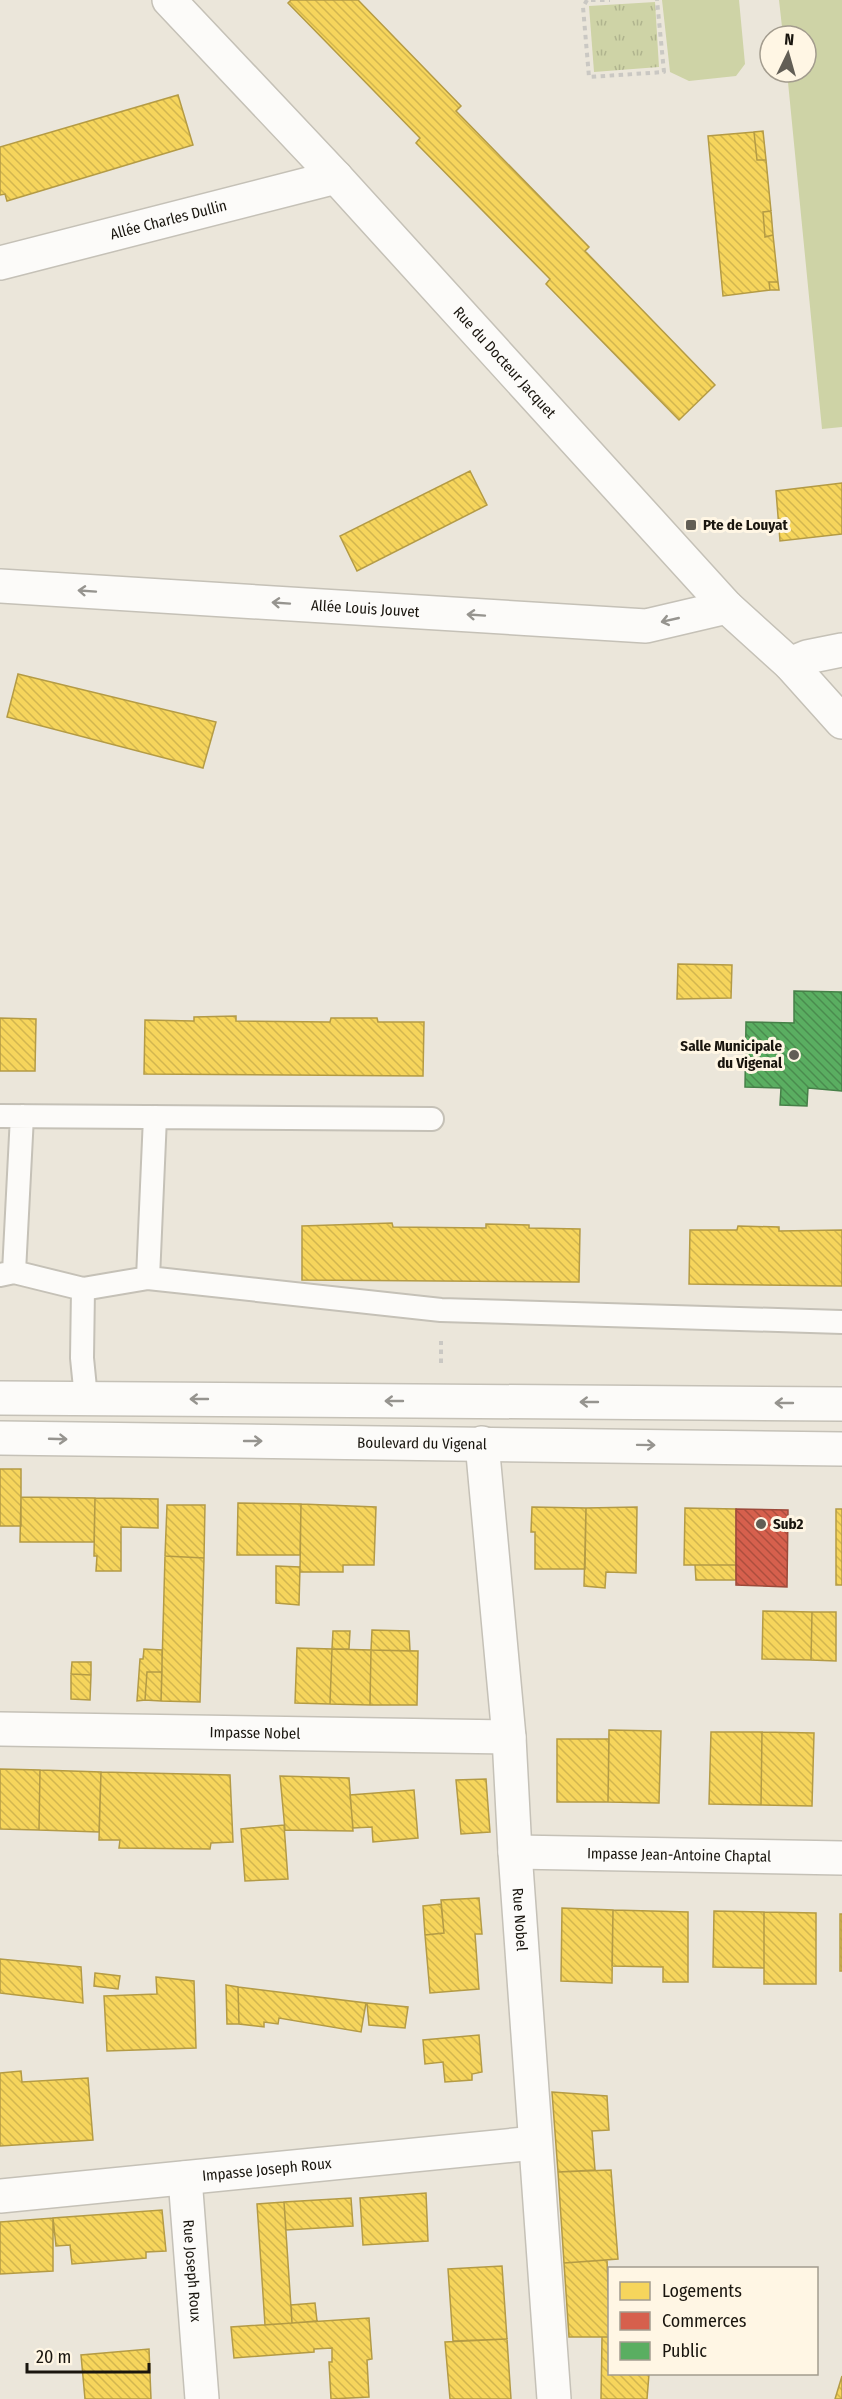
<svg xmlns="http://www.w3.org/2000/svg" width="842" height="2399" viewBox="0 0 842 2399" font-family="'Fira Sans Condensed',sans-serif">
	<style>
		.grass { fill: url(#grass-tufts) }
		.pitch { fill: #ced3a6 }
		.homes { fill: url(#homes-back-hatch); stroke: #b49b45; stroke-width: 1.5 }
		.shops { fill: url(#shops-back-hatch); stroke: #9d4a3a; stroke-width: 1.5 }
		.public { fill: url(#public-back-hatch); stroke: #468048; stroke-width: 1.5 }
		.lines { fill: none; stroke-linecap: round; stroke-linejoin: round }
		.service-casing { stroke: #c5c1b7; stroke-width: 26 }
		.minor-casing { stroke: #c5c1b7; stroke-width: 36 }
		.primary-casing { stroke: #c5c1b7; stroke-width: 36 }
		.path { stroke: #cac8c3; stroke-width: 4; stroke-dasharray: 4.5 4.5; stroke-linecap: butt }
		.service { stroke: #fcfbf9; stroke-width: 22 }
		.minor { stroke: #fcfbf9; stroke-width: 33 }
		.primary { stroke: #fcfbf9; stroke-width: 33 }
		.oneway { stroke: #96948f }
		.poi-dot { fill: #625e55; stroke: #fff6e4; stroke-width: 2 }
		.labels { text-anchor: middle; stroke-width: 6; stroke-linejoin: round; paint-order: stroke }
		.street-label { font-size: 15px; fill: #19150e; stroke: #fff6e4 }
		.poi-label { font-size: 15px; font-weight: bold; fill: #19150e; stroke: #fff6e4; text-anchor: start }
	</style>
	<defs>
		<pattern id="grass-tufts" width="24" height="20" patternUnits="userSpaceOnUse" patternTransform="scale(1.5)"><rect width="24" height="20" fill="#ced3a6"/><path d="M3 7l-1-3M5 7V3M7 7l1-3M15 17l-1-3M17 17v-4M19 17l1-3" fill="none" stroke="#b0b48e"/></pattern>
		<pattern id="homes-back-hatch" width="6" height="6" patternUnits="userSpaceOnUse" patternTransform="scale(1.5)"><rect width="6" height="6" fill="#f6d55c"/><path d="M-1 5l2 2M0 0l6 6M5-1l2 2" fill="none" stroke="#d2b64f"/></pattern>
		<pattern id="shops-back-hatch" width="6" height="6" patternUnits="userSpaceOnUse" patternTransform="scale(1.5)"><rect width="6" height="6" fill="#d6604d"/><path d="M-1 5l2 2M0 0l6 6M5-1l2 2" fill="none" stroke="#ad4e3e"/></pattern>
		<pattern id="public-back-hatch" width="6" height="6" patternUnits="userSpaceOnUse" patternTransform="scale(1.5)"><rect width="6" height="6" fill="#5aae61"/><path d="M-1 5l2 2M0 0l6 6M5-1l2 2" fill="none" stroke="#4a8c4e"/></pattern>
	</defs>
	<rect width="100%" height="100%" fill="#ebe6da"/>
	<path class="grass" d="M655 2 659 67 594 72 589 6Z"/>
	<path class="pitch" d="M662 0H739L745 64 736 76 689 81 670 72Z
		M779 0H842V427L822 429 787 72H806V36H783Z"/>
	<path class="homes" d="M291 0H358L461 106 456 111 589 247 585 251 715 385 679 420 546 284 550 279 416 143 420 138 288 3Z
		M178 95 193 145 7 201 5 194 0 195V147Z
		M763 131 766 160H757L754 132Z
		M754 132 757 160H766L771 211 763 212 765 237 773 235 778 282H769L770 290 723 296 708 136Z
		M771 211 773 235 765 237 763 212Z
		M769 282H778L779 290H770Z
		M470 471 487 505 357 571 340 536Z
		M842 483V534L780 541 776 491Z
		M18 674 216 722 203 768 7 717Z
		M678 964 732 965 731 998 677 999Z
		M236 1016V1021L330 1022 331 1018H377L378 1022H424L423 1076 144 1074 145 1020 194 1021V1017Z
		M0 1018 36 1019 35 1071H0Z
		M392 1223 393 1227 486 1228V1224L529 1225V1228L580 1229 579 1282 302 1280V1226Z
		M738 1226 779 1227V1231L842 1230V1286L689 1284 690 1230H737Z
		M0 1469H21V1526H0Z
		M21 1497 95 1498 94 1542H20Z
		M95 1498 158 1499V1528L121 1527V1571H96L97 1556H94Z
		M238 1503 301 1504 300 1555H237Z
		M301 1504 376 1507 374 1565H343V1572H300Z
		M167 1505H205L204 1558 165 1556Z
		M532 1507 586 1508 585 1569H535V1532H531Z
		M637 1507 636 1573 606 1572 605 1588 584 1586 586 1508Z
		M685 1508 736 1509V1565H684Z
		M836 1509H842V1585H836Z
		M165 1556 204 1558 200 1702 161 1701Z
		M695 1565H736V1580H696Z
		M276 1566 300 1567 299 1605 276 1603Z
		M763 1611 812 1612 811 1660 762 1659Z
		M812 1612H836V1661L811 1660Z
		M372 1630 409 1631 410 1651 371 1650Z
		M333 1631H350L349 1649H332Z
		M297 1648 332 1649 330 1704 295 1703Z
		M144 1649 162 1650V1672H147L145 1700 137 1701 140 1659H143Z
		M332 1649 371 1650 370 1705 330 1704Z
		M371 1650 418 1651 417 1705H370Z
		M72 1662H91V1675L71 1674Z
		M147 1672H162L161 1701 145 1700Z
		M71 1674 91 1675 90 1700 71 1699Z
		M609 1730 661 1731 659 1803 608 1802Z
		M711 1732H762L761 1805 709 1804Z
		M762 1732 814 1733 812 1806 761 1805Z
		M557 1739H609L608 1802H557Z
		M0 1769 40 1770 39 1830 0 1829Z
		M40 1770 101 1772 99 1832 39 1830Z
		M101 1772 230 1775 233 1842 211 1843 210 1849 119 1848 120 1840H99Z
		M280 1776 349 1778 353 1831 285 1830Z
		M486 1779 490 1832 461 1834 456 1780Z
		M414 1790 418 1838 373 1842 372 1827 353 1828 350 1795Z
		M284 1825 288 1879 245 1881 241 1829Z
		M479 1898 482 1934H475L479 1989 430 1993 425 1935 444 1933 441 1900Z
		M441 1904 444 1933 425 1935 423 1906Z
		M562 1908 613 1910 612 1983 561 1981Z
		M613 1910 688 1912V1982H663V1967L612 1966Z
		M714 1911 764 1912V1968L713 1967Z
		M764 1912 816 1913V1984H764Z
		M840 1914H842V1971H840Z
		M0 1959 81 1967 83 2003 0 1993Z
		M95 1973 120 1976 118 1989 94 1986Z
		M156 1977 194 1981 196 2048 107 2051 104 1996 157 1994Z
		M226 1985 238 1987 239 2024H227Z
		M238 1987 366 2003 361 2032 279 2018 278 2024 264 2022V2027L239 2024Z
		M367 2003 408 2007 405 2028 369 2025Z
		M479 2035 482 2072 472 2074V2080L445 2082 443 2062 425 2064 423 2040Z
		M21 2071 22 2082 88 2078 93 2140 0 2146V2073Z
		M552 2092 607 2096 609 2130 592 2131 595 2170 558 2172Z
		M611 2170 618 2259 564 2263 558 2172Z
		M426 2193 428 2241 363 2245 360 2198Z
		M351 2198 353 2226 286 2230 284 2202Z
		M284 2202 292 2323 265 2325 257 2204Z
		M162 2210 166 2251 146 2252V2258L72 2264 70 2245 56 2246 53 2218Z
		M53 2218V2271L0 2274V2222Z
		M607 2260 610 2337H569L564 2263Z
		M502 2266 507 2339 453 2341 448 2269Z
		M315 2303 317 2321 292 2323 291 2305Z
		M369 2318 372 2359 367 2360 369 2397 331 2399 329 2362H332V2348L314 2349V2352L234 2358 231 2327Z
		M602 2337H610V2374H649L647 2399H601Z
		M507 2339 511 2399H450L445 2342Z
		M149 2349 151 2399H85L81 2355Z
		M842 2376V2399H835Z"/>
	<path class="shops" d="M736 1509 788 1510 787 1587 736 1585Z"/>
	<path class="public" d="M794 991 842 992V1091L808 1088 807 1106 780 1105 781 1088 745 1087 746 1022 794 1023Z"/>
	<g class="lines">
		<defs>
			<path id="service" d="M0 1116 432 1119
				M14 1272 22 1116
				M0 1275 14 1272 83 1289 148 1278 441 1310 842 1322
				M148 1278 155 1117
				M83 1289 82 1358 86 1398"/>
			<g id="minor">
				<path id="s1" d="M169 0 336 177 727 607 790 664 842 722"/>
				<path id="s2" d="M0 263 336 177"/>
				<path id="s3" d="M0 586 646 626 727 607"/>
				<path d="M790 664 807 657 842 650"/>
				<path id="s4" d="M482 1443 509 1737 515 1852 554 2399"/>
				<path id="s5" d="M0 1729 509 1737"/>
				<path id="s6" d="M515 1852 842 1858"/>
				<path id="s7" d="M185 2178 202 2399"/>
				<path id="s8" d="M0 2196 535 2143"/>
			</g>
			<g id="primary">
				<path d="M0 1398 842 1404"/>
				<path id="s9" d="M0 1438 842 1449"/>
			</g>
		</defs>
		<use href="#service" class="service-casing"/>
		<use href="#minor" class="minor-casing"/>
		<use href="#primary" class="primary-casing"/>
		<path class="path" d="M587 0 583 7 589 77 664 72 657 0
			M591 0H610
			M441 1363V1341"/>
		<use href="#service" class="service"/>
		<use href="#minor" class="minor"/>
		<use href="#primary" class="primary"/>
	</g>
	<defs><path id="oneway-shaft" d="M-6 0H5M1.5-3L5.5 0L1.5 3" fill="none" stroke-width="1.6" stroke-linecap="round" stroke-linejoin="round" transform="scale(1.5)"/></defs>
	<g class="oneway">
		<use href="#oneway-shaft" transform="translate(87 591) rotate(-176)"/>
		<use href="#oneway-shaft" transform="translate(281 603) rotate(-176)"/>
		<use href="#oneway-shaft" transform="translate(476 615) rotate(-176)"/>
		<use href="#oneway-shaft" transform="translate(670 620) rotate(167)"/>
		<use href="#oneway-shaft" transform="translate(199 1399) rotate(-180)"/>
		<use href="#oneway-shaft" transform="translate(394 1401) rotate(-180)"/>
		<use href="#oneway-shaft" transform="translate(589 1402) rotate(-180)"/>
		<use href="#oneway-shaft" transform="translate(784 1403) rotate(-180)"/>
		<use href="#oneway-shaft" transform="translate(58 1439) rotate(2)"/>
		<use href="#oneway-shaft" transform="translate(253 1441)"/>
		<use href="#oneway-shaft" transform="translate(646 1445) rotate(1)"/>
	</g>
	<g class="poi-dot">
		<rect x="685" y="519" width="12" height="12" rx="3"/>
		<circle cx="794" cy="1055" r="6"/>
		<circle cx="761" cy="1524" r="6"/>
	</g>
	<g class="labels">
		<g class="street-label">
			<text dy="5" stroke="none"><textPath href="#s2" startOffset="174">Allée Charles Dullin</textPath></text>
			<text dy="5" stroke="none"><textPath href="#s1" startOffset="494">Rue du Docteur Jacquet</textPath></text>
			<text dy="5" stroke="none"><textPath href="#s3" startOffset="366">Allée Louis Jouvet</textPath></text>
			<text dy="5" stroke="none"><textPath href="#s9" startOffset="422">Boulevard du Vigenal</textPath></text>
			<text dy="5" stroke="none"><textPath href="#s5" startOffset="255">Impasse Nobel</textPath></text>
			<text dy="5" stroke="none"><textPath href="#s6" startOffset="164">Impasse Jean-Antoine Chaptal</textPath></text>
			<text dy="5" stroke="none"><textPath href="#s4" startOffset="478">Rue Nobel</textPath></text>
			<text dy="5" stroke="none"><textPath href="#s8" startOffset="268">Impasse Joseph Roux</textPath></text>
			<text dy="5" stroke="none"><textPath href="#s7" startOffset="93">Rue Joseph Roux</textPath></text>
		</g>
		<g class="poi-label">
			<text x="703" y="530">Pte de Louyat</text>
			<text x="782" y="1051" text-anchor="end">Salle Municipale<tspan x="782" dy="17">du Vigenal</tspan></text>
			<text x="773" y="1529">Sub2</text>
		</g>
	</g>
	<rect x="608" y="2267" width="210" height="108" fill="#fff6e4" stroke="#a39c8e" stroke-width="1.5"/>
	<rect x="620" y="2282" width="30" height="18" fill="#f6d55c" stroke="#a39c8e" stroke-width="1.5"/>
	<text x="662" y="2297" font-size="18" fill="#19150e">Logements</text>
	<rect x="620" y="2312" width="30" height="18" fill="#d6604d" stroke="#a39c8e" stroke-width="1.5"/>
	<text x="662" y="2327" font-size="18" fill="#19150e">Commerces</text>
	<rect x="620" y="2342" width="30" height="18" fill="#5aae61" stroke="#a39c8e" stroke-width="1.5"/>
	<text x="662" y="2357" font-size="18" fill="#19150e">Public</text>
	<g transform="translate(788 54) rotate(5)"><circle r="28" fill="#fff6e4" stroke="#a39c8e" stroke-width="1.5"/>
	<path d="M0-4.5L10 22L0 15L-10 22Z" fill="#625e55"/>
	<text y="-9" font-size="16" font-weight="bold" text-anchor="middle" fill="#19150e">N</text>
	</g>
	<path d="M27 2363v9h122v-9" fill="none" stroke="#19150e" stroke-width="3"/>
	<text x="36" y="2363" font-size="18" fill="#19150e" stroke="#fff6e4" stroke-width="4.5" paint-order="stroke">20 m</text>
</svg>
